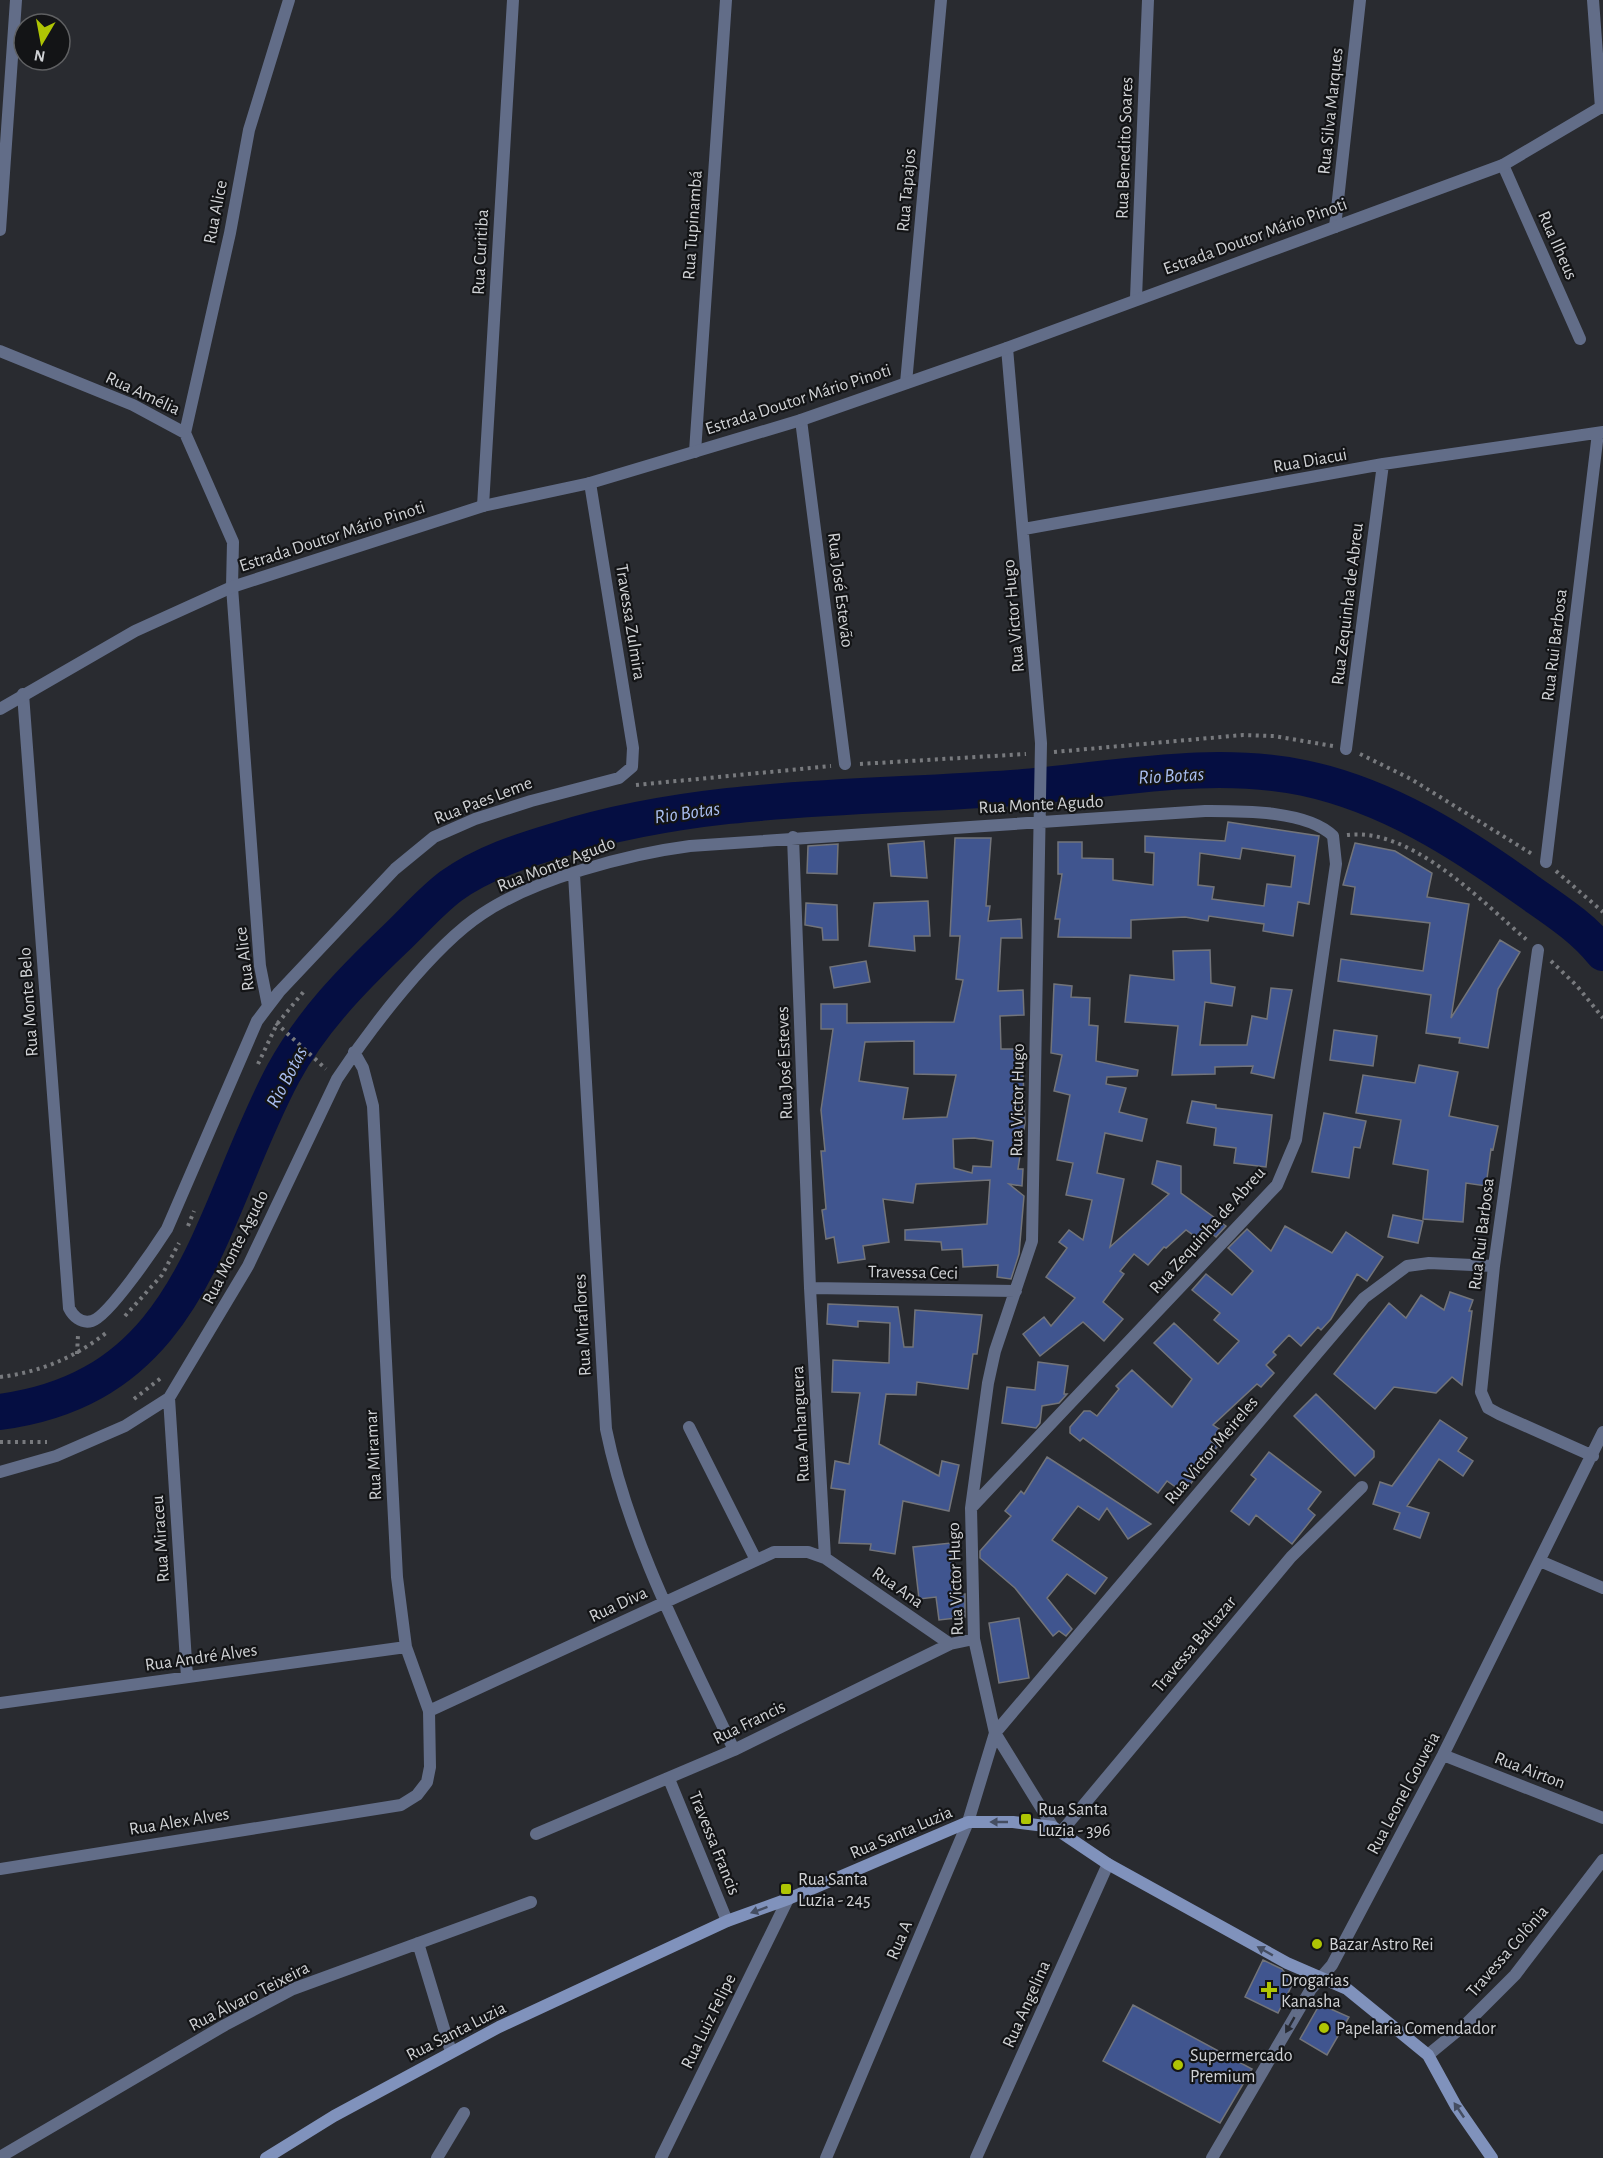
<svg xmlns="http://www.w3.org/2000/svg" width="1603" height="2158" viewBox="0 0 1603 2158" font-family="'Alegreya Sans',sans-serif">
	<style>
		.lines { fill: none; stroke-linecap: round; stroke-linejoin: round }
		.river { stroke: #050e42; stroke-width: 36 }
		.building { fill: #40558f; stroke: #72747a; stroke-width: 1.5; fill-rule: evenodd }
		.path { stroke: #787a7e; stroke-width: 4; stroke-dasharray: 3 4.5; stroke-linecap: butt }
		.minor { stroke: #626d88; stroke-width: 12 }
		.tertiary { stroke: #626d88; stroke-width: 12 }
		.secondary { stroke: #8092bc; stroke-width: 12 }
		.oneway { fill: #444d61 }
		.oneway2 { fill: #272a32 }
		.poi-dot { fill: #afc504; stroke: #131416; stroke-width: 2 }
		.labels { text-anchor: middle; stroke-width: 4.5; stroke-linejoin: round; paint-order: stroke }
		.street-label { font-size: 18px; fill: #d0d2d5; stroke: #131416 }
		.poi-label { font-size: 18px; fill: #d0d2d5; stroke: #131416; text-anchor: start }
		.water-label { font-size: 20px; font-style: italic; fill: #a9bef1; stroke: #131416 }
	</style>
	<rect width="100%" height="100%" fill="#292b30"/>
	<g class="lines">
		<path class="river" d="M0 1412C194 1386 207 1217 283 1074 311 1022 352 980 395 939 413 922 431 901 451 886 483 863 521 851 558 840 705 794 861 799 1012 788 1107 781 1209 758 1304 778 1388 796 1460 842 1528 891 1555 910 1582 927 1603 953"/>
	</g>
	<path class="building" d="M1228 822 1319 836 1309 904 1298 902 1293 936 1263 931 1264 924 1209 916 1208 921 1185 917 1131 920V938L1058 937 1060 919H1055L1062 874H1058V842H1082V858L1113 859V880L1153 885 1154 853 1145 852V836L1225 841ZM1242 848 1295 856 1291 887 1267 884 1264 906 1212 899 1214 887 1198 885 1200 853 1240 859Z
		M955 838H991L986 906H990L988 921 1021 919 1022 938H1001L998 991 1023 990 1024 1015 1000 1016 1001 1049H1022L1025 1123 1018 1169H1023L1022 1186 1009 1184 1024 1196 1019 1254 1011 1279 997 1277 998 1265 963 1267 962 1249 942 1250 941 1242 905 1240V1230L987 1224 990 1180 916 1184 913 1203 883 1199 889 1242 863 1246 865 1259 838 1263 834 1237 826 1239 822 1210 826 1209 821 1151H825L821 1110 833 1029H821V1004H847V1023L954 1022 963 980 956 979 960 936H950ZM914 1041V1074L956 1075 947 1117 903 1119 908 1088 859 1081 865 1042ZM974 1138 993 1141 991 1167 973 1166 972 1173 954 1168 953 1139Z
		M924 841 927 878 891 876 888 844Z
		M1355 843 1395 851 1432 873 1427 897 1469 904 1451 1018 1500 940 1520 952 1498 989 1488 1048 1459 1043 1460 1038 1426 1033 1431 995 1338 981 1341 959 1423 971 1430 923 1351 914 1355 887 1343 885Z
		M838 844 837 874 807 873 808 846Z
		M928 901 930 936H914L915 951 869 946 874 903Z
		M806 903 837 905 838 940H823L822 928 805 925Z
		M1210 950 1211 983 1235 987 1232 1006 1205 1002 1200 1045H1247L1252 1016 1267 1019 1271 988 1292 990 1274 1078 1251 1073 1253 1066 1215 1067V1074L1172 1075 1178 1026 1125 1022 1130 975 1174 980 1173 951Z
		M866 961 870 982 834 988 830 967Z
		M1054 984 1072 986 1071 997 1090 998 1089 1025 1098 1026 1096 1061 1138 1070 1137 1076 1107 1077 1106 1084 1126 1088 1119 1112 1147 1119 1142 1141 1105 1133 1097 1173 1124 1179 1110 1247 1169 1194 1152 1184 1157 1161 1181 1166V1193L1226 1226 1216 1237 1211 1233 1204 1243 1186 1230 1166 1248 1164 1247 1148 1265 1134 1254 1120 1271 1124 1274 1103 1302 1123 1319 1104 1341 1083 1322 1040 1356 1023 1334 1044 1317 1051 1326 1075 1298 1046 1277 1067 1248 1059 1242 1069 1230 1083 1240 1092 1200 1066 1195 1073 1163 1057 1160 1070 1095 1054 1091 1062 1055 1051 1053Z
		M1334 1030 1377 1036 1373 1066 1330 1060Z
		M1419 1065 1458 1072 1449 1116 1498 1126 1493 1150 1491 1149 1486 1186 1466 1183 1463 1222 1423 1219 1428 1170 1393 1164 1401 1120 1356 1113 1363 1075 1415 1083Z
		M1192 1101 1216 1105V1108L1272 1115 1266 1167 1234 1163 1236 1148 1214 1145 1216 1128 1187 1123Z
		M1324 1113 1366 1121 1360 1148 1354 1147 1349 1178 1312 1172Z
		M1393 1215 1423 1221 1418 1243 1388 1237Z
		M1285 1226 1332 1253 1346 1232 1383 1257 1367 1281 1357 1274 1331 1319 1321 1330 1318 1327 1301 1346 1289 1335 1273 1352 1276 1355 1266 1365 1274 1373 1261 1387 1257 1384 1213 1425 1219 1429 1211 1441 1218 1446 1184 1493 1167 1481 1158 1493 1083 1438 1080 1441 1070 1433V1427L1084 1411H1090L1097 1416 1119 1389 1116 1386 1132 1370 1172 1407 1192 1379 1154 1343 1174 1323 1218 1364 1239 1341 1214 1320 1220 1313 1192 1290 1206 1274 1232 1295 1253 1271 1228 1248 1247 1229 1271 1251Z
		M1450 1292 1473 1300 1469 1311H1472L1462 1385 1452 1377 1436 1393 1394 1387 1375 1409 1334 1374 1389 1303 1406 1318 1421 1295 1444 1310Z
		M828 1304 898 1307 904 1347H913L915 1310 982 1315 977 1354H973L968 1389 917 1382 916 1395 886 1394 879 1444 939 1476 942 1461 959 1465 949 1511 903 1501 895 1554 870 1550 871 1544 839 1543 845 1490 831 1488 835 1461 849 1464 860 1393 832 1392 833 1360 889 1363 890 1323 858 1321V1327L827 1324Z
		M1038 1362 1068 1366 1064 1394H1067L1059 1403 1042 1406 1040 1423 1036 1428 1002 1423 1007 1387 1035 1390Z
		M1316 1394 1374 1451V1457L1355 1476 1294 1416Z
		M1440 1420 1467 1438 1458 1451 1473 1461 1463 1476 1439 1459 1407 1506 1429 1513 1420 1538 1394 1529 1400 1513 1373 1504 1380 1482 1392 1486Z
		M1269 1452 1321 1492 1308 1509 1315 1515 1292 1544 1256 1515 1249 1525 1231 1511 1256 1479 1251 1475Z
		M1047 1457 1151 1524 1128 1539 1107 1508 1099 1520 1078 1506 1052 1540 1107 1578 1095 1594 1067 1574 1047 1598 1072 1629 1066 1636 1059 1631 1053 1636 1015 1588 980 1558V1551L1011 1516 1005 1511 1021 1491 1024 1494Z
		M951 1543 957 1595 965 1594V1617L939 1620 936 1597 919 1599 913 1547Z
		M1019 1618 1029 1678 999 1683 989 1623Z
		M1263 1960 1282 1969 1293 1983 1278 2013 1245 1997Z
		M1133 2005 1252 2069 1220 2123 1103 2061Z
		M1324 2006 1349 2017 1327 2055 1300 2039 1317 2009Z"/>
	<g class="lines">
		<path class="path" d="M1054 752 1243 735 1274 736 1333 746
			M1360 754 1411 779 1532 854
			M860 764 1026 754
			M636 785 831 766
			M1347 835C1412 827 1482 902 1527 940
			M1556 871 1603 912
			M1551 961 1577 986 1603 1018
			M276 1023 326 1069
			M258 1064 277 1024 305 990
			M188 1226 194 1211
			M125 1316 162 1275 179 1243
			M77 1354 78 1335
			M0 1377C40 1372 74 1358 106 1333
			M134 1399 161 1378
			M0 1442H47"/>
		<path class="minor" d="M1593 0 1601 108
			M1503 165 1580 339
			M1335 227 1360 0
			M0 230 16 0
			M1136 298 1148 0
			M1007 348 1041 743 1032 1241 995 1351 988 1383 971 1508 974 1639 995 1733 1053 1827
			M0 351 133 405 185 433 233 542 232 587 260 966 268 1006
			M906 383 941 0
			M801 420 845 764
			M185 433 230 233 249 130 289 0
			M695 452 726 0
			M483 506 513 0
			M1024 529 1383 464 1603 432
			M23 694 69 1308C73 1316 81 1324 92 1321 109 1316 156 1246 167 1229L257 1021 279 992 395 869 434 837 475 819 531 801 619 778 632 767 633 748 590 483
			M1346 749 1383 464
			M793 837 810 1288 825 1558
			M1546 862 1598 433
			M574 874 606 1429C629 1542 685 1646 734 1750
			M1538 950 1494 1266 1481 1392 1488 1408 1499 1414 1593 1456
			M810 1288 1016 1291
			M169 1398 187 1677
			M689 1427 755 1558
			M0 1472 56 1456 125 1426 169 1398 248 1266 337 1079C370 1029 432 947 482 914 534 879 628 854 690 846L1205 811C1241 811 1307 810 1333 836L1336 864 1296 1140 1277 1185 971 1508
			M1540 1561 1603 1588
			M0 1703 406 1647
			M429 1711 774 1552H808L825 1558 950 1644
			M1443 1755 1603 1818
			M669 1779 727 1921
			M1061 1832 1291 1557 1362 1487
			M536 1834 734 1750 950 1644 974 1639
			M0 1869 401 1805 417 1795 427 1782 430 1767 429 1711 406 1647 397 1577 373 1106 363 1068 354 1052
			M418 1943 451 2052
			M1428 2055 1467 2023 1515 1975 1603 1860
			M0 2157 225 2025 293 1989 531 1902
			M437 2158 464 2113
			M661 2158 788 1899
			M826 2158 968 1822 995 1733 1364 1298 1407 1266 1429 1263 1494 1266
			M976 2158 1108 1864
			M1212 2158 1311 1989 1332 1965 1443 1755 1603 1432"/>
		<path class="tertiary" d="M0 709 135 631 232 587 483 506 590 483 801 420 1007 348 1503 165 1603 106"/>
		<path class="secondary" d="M266 2158 334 2116 499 2027 727 1921 788 1899 968 1822H1013L1053 1827 1108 1864 1287 1963 1347 1989 1428 2055 1456 2106 1492 2158"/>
	</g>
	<defs><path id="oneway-solid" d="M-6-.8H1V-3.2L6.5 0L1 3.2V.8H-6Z" transform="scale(1.5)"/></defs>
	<g class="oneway">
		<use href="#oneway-solid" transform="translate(999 1822) rotate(-180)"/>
		<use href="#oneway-solid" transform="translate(759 1910) rotate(160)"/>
		<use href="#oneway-solid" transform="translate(1265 1951) rotate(-151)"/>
		<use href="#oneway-solid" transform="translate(1459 2110) rotate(-124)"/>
	</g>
	<use class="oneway2" href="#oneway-solid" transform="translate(1290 2025) rotate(120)"/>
	<g class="poi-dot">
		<rect x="1020" y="1813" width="12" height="12" rx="3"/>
		<rect x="780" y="1883" width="12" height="12" rx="3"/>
		<circle cx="1317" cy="1944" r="6"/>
		<path d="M1266 1981h6v6h6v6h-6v6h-6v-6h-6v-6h6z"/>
		<circle cx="1324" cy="2028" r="6"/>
		<circle cx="1178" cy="2065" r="6"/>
	</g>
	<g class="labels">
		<g class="street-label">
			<text transform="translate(1330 111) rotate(-84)" y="6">Rua Silva Marques</text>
			<text transform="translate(1124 148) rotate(-88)" y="6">Rua Benedito Soares</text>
			<text transform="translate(906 190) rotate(-85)" y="6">Rua Tapajos</text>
			<text transform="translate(215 212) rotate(-79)" y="6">Rua Alice</text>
			<text transform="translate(692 225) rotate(-86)" y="6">Rua Tupinambá</text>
			<text transform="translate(1255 236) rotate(-20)" y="6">Estrada Doutor Mário Pinoti</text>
			<text transform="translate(1558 245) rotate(66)" y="6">Rua Ilheus</text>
			<text transform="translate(480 252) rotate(-87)" y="6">Rua Curitiba</text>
			<text transform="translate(143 393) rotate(25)" y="6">Rua Amélia</text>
			<text transform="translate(798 399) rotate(-18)" y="6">Estrada Doutor Mário Pinoti</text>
			<text transform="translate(1310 460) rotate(-10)" y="6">Rua Diacui</text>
			<text transform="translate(332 536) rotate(-18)" y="6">Estrada Doutor Mário Pinoti</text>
			<text transform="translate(841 590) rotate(83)" y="6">Rua José Estevão</text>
			<text transform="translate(1347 604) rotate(-83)" y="6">Rua Zequinha de Abreu</text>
			<text transform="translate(1013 616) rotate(-95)" y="6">Rua Victor Hugo</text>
			<text transform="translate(631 622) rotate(81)" y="6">Travessa Zulmira</text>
			<text transform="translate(1554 645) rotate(-83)" y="6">Rua Rui Barbosa</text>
			<text transform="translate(483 800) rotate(-21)" y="6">Rua Paes Leme</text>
			<text transform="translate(1041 804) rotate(-3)" y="6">Rua Monte Agudo</text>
			<text transform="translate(556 864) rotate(-21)" y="6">Rua Monte Agudo</text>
			<text transform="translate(244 959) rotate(-97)" y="6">Rua Alice</text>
			<text transform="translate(28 1002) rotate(-94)" y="6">Rua Monte Belo</text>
			<text transform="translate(784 1063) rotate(-92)" y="6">Rua José Esteves</text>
			<text transform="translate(1017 1100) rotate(-89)" y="6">Rua Victor Hugo</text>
			<text transform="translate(1207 1230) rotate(-48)" y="6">Rua Zequinha de Abreu</text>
			<text transform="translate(1481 1234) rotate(-83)" y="6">Rua Rui Barbosa</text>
			<text transform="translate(235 1247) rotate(-63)" y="6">Rua Monte Agudo</text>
			<text transform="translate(913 1272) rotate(1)" y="6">Travessa Ceci</text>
			<text transform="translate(582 1325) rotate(-93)" y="6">Rua Miraflores</text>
			<text transform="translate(800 1424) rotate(-93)" y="6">Rua Anhanguera</text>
			<text transform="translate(1211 1450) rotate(-50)" y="6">Rua Victor Meireles</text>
			<text transform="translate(373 1455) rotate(-93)" y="6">Rua Miramar</text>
			<text transform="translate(160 1539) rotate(-94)" y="6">Rua Miraceu</text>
			<text transform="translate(955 1579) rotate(-92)" y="6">Rua Victor Hugo</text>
			<text transform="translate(898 1587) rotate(35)" y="6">Rua Ana</text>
			<text transform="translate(618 1604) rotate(-25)" y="6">Rua Diva</text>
			<text transform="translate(1194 1644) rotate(-50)" y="6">Travessa Baltazar</text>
			<text transform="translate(201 1657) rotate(-8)" y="6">Rua André Alves</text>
			<text transform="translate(749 1722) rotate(-26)" y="6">Rua Francis</text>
			<text transform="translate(1530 1770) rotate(21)" y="6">Rua Airton</text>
			<text transform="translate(1403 1793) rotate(-62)" y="6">Rua Leonel Gouveia</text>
			<text transform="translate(179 1821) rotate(-9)" y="6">Rua Alex Alves</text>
			<text transform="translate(901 1832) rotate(-23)" y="6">Rua Santa Luzia</text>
			<text transform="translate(715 1843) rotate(68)" y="6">Travessa Francis</text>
			<text transform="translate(899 1940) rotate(-67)" y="6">Rua A</text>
			<text transform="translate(1507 1951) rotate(-49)" y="6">Travessa Colônia</text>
			<text transform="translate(249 1996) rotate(-27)" y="6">Rua Álvaro Teixeira</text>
			<text transform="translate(1026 2004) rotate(-66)" y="6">Rua Angelina</text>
			<text transform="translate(708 2021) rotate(-64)" y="6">Rua Luiz Felipe</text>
			<text transform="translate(456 2031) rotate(-27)" y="6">Rua Santa Luzia</text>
		</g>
		<g class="poi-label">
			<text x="1038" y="1815">Rua Santa<tspan x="1038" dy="21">Luzia - 396</tspan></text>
			<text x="798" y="1885">Rua Santa<tspan x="798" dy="21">Luzia - 245</tspan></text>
			<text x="1329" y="1950">Bazar Astro Rei</text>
			<text x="1281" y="1986">Drogarias<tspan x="1281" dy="21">Kanasha</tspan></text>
			<text x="1336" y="2034">Papelaria Comendador</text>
			<text x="1190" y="2061">Supermercado<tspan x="1190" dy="21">Premium</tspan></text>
		</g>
		<g class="water-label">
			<text transform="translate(1171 775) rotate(-3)" y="7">Rio Botas</text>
			<text transform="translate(687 812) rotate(-8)" y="7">Rio Botas</text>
			<text transform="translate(286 1077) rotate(-62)" y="7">Rio Botas</text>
		</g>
	</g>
	<g transform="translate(42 42) rotate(190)"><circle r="28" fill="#131416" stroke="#5f6062" stroke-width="1.5"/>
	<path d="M0-4.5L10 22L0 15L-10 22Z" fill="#afc504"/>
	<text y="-9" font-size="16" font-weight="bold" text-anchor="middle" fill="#d0d2d5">N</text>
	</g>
</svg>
